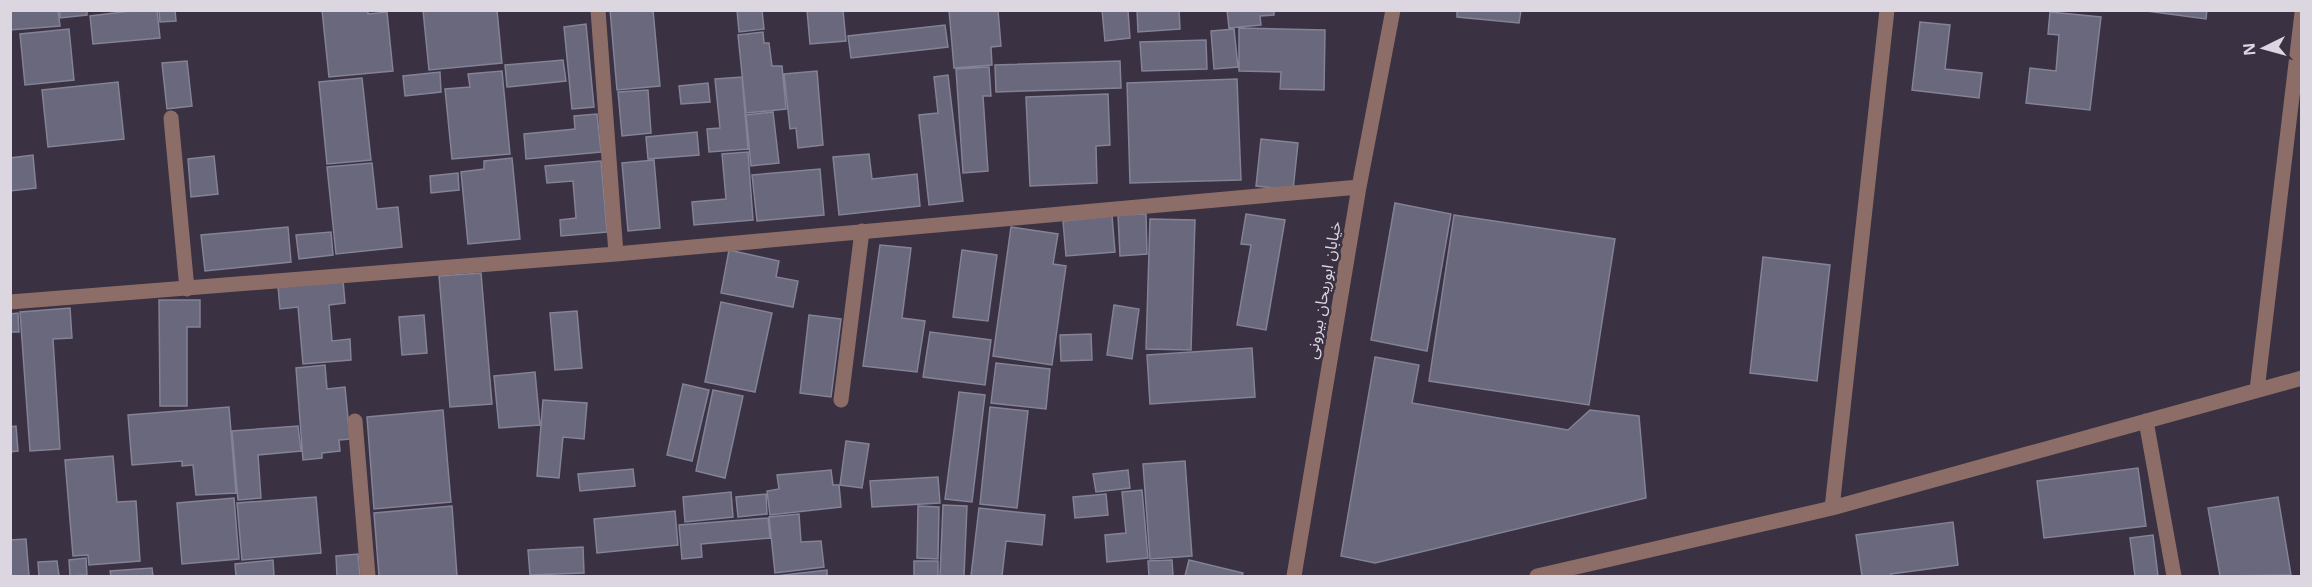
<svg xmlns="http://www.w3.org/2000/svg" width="2312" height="587" viewBox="0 0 2312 587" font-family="Georgia,'Noto Sans Arabic',serif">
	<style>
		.building { fill: #6a687c; stroke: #838296; stroke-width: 1.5 }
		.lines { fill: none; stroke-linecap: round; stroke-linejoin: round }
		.minor { stroke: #8d6d68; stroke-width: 15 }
		.labels { text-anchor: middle; stroke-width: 5; stroke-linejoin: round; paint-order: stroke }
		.street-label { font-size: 16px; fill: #dbd6e0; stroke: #3a3142 }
	</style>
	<rect width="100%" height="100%" fill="#3a3142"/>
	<path class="building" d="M10 10H58L60 26 10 30Z
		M60 10H87V15L60 18Z
		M139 10H157L160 38 93 44 90 16Z
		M159 10H175L176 21 160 22Z
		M322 10H368V14L387 12 393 71 329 77Z
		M423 10H497L502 63 429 70Z
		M610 10H653L660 86 617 90Z
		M737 10H762L764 29 739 32Z
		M807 10H843L846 41 810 44Z
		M949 10H998L1001 46 991 47 992 65 954 68Z
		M1102 10H1128L1130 38 1105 41Z
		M1137 10H1179L1180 29 1138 32Z
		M1227 10H1274V15L1260 16 1261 25 1229 28Z
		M1457 10H1521L1519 23 1457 17Z
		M2139 10H2207L2206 19Z
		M2050 12 2101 17 2090 110 2026 103 2030 68 2056 71 2059 35 2048 34Z
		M1920 22 1950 25 1945 69 1982 73 1979 98 1912 90Z
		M586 24 594 107 572 109 564 27Z
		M945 25 948 47 851 58 848 36Z
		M1239 28 1325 30 1324 90 1280 89 1281 72 1239 71Z
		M69 29 74 80 25 85 20 34Z
		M1234 29 1238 67 1214 69 1211 31Z
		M763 32 764 43H769L772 66H782L786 109 746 113 738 35Z
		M1206 40 1207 69 1142 71 1140 42Z
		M563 60 566 81 507 87 505 65Z
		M187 61 192 106 167 109 162 63Z
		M1120 61 1121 88 996 92 995 65Z
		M989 67 991 96H983L988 171 963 173 956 69Z
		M502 71 510 154 452 159 445 89 470 87 468 74Z
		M817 71 823 145 798 148 796 128 790 129 784 74Z
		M440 72 441 92 405 96 403 76Z
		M948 75 963 201 929 205 919 115 938 113 934 77Z
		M742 77 748 149 709 152 707 129 720 128 715 79Z
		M362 78 371 160 327 164 319 82Z
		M1237 79 1241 180 1130 183 1127 83Z
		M118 82 124 139 48 147 42 90Z
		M708 83 710 102 681 104 679 86Z
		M648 90 651 133 622 136 618 92Z
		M1108 94 1110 145 1096 146 1097 183 1030 186 1026 97Z
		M773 112 779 163 751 166 746 115Z
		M597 114 601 152 526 159 524 134 575 129 574 116Z
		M697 132 699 155 648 159 646 137Z
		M1261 139 1298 143 1293 190 1256 186Z
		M748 152 753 220 694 225 692 202 726 199 722 154Z
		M869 154 872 179 917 174 920 206 839 215 833 157Z
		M33 155 36 188 10 191V158Z
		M214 156 218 194 191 197 188 159Z
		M512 158 520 239 468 244 461 172 484 169V161Z
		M654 160 660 228 628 231 622 163Z
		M601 161 607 232 561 236 560 220 576 218 573 181 547 183 545 166Z
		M372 163 377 209 398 207 402 247 336 254 327 167Z
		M820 169 824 215 757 221 752 175Z
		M458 173 459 190 431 193 430 176Z
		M1395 203 1451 214 1427 351 1371 340Z
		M1146 214 1147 254 1120 256 1118 215Z
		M1246 214 1285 220 1266 330 1237 325 1251 245 1241 244Z
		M1454 215 1615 239 1589 405 1429 381Z
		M1112 216 1115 252 1066 256 1063 221Z
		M1150 219 1195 220 1191 350 1146 349Z
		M288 227 291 262 205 271 201 235Z
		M1011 227 1058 234 1053 264 1066 266 1052 365 993 356Z
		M331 232 333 255 299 259 296 235Z
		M880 245 911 248 902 318 925 321 917 372 863 366Z
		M729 250 779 261 776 277 798 281 793 307 721 293Z
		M962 250 997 255 988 321 953 317Z
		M1763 257 1830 265 1817 381 1750 373Z
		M481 273 492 404 450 407 439 276Z
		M343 280 345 303 329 305 332 341 350 339 351 360 303 364 298 307 280 309 278 286Z
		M159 300H200V327H187V406H160Z
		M721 302 772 313 755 392 705 382Z
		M1114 305 1139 309 1132 359 1107 355Z
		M70 308 72 338 53 339 60 449 30 451 20 312Z
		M577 311 582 368 555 370 550 313Z
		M18 313 19 332H10V314Z
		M424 315 427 353 402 355 399 317Z
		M809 315 841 319 831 397 800 393Z
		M930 332 991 340 985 385 923 377Z
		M1091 334 1092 360 1061 361 1060 335Z
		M1252 348 1255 397 1150 404 1147 355Z
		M1375 357 1419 365 1412 403 1568 430 1590 410 1639 416 1646 498 1375 563 1341 556Z
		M996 363 1050 369 1046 409 991 403Z
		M325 365 327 389 345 387 350 439 339 440 340 451 322 453V458L303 460 296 368Z
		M535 372 540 425 499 428 494 376Z
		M683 384 709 390 692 461 667 455Z
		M713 390 743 396 725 478 696 471Z
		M959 392 985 395 972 502 945 499Z
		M543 400 587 403 584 439 563 437 559 478 537 476Z
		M229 407 236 493 196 495 193 465 182 466V461L132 465 128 415Z
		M990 407 1028 411 1017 508 980 504Z
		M443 410 451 502 374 509 367 417Z
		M16 426 18 451 10 452V427Z
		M298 426 301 451 258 455 261 498 238 500 232 431Z
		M846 441 869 444 862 488 840 485Z
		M113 456 117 502 136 501 140 561 89 565 88 555 73 556 65 460Z
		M1185 461 1192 556 1150 559 1143 464Z
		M2138 468 2146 526 2044 538 2037 481Z
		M633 469 635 486 580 491 578 474Z
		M831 470 833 485H839L841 507 770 515 767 491 779 489 777 475Z
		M1128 470 1130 488 1096 492 1093 474Z
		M938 477 940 503 872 507 870 481Z
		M1142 490 1148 558 1107 562 1105 535 1126 533 1122 492Z
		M731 492 733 517 685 522 683 497Z
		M766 494 767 514 738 517 736 497Z
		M1106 494 1108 515 1075 518 1073 497Z
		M316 497 321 553 242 560 237 503Z
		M2278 497 2291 575 2220 576 2208 508Z
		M234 498 239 559 182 564 177 503Z
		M943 505 967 506 964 576H940Z
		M452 506 457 576H379L374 513Z
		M918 506 939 507 938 559 917 558Z
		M979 508 1045 515 1042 545 1006 541 1002 576H971Z
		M675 511 678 545 597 553 594 519Z
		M799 514 801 542 821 541 824 567 775 573 769 517Z
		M768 518 770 538 701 544 702 557 682 559 679 525Z
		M1953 522 1958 565 1891 574V576H1862L1856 535Z
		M2153 535 2158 576H2135L2130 538Z
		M26 539 29 576H10V540Z
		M583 547 584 573 530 575 528 550Z
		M358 554 360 576H337L336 556Z
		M86 558 87 575 70 576 69 560Z
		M273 560 274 576H236L235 564Z
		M1172 560 1173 576H1149L1148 561Z
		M1189 560 1243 573 1242 576H1185Z
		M57 561 59 576H39L38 562Z
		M914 561H938V576H914Z
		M152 568 153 576H111L110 571Z
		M827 570V576H775Z"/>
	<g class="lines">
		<path class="minor" d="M598 10 616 254
			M171 118 187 289
			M10 302 616 254 1359 187
			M2257 390 2302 13
			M841 400 862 231
			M355 421 368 576
			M2146 421 2174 576
			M1832 508 1887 10
			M1294 576 1359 187 1393 10
			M1537 576 1832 508 2302 378"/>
	</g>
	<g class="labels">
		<g class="street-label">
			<text transform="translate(1323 290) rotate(-80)" y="6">خیابان ابوریحان بیرونی</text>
		</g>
	</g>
	<rect width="2312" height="587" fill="none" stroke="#dbd6e0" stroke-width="24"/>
	<g transform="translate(2264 48) rotate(265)" stroke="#3a3142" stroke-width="4.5" paint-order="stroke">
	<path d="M0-4.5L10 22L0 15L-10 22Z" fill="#dbd6e0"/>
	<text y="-9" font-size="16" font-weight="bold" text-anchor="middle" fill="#dbd6e0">N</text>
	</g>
</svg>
